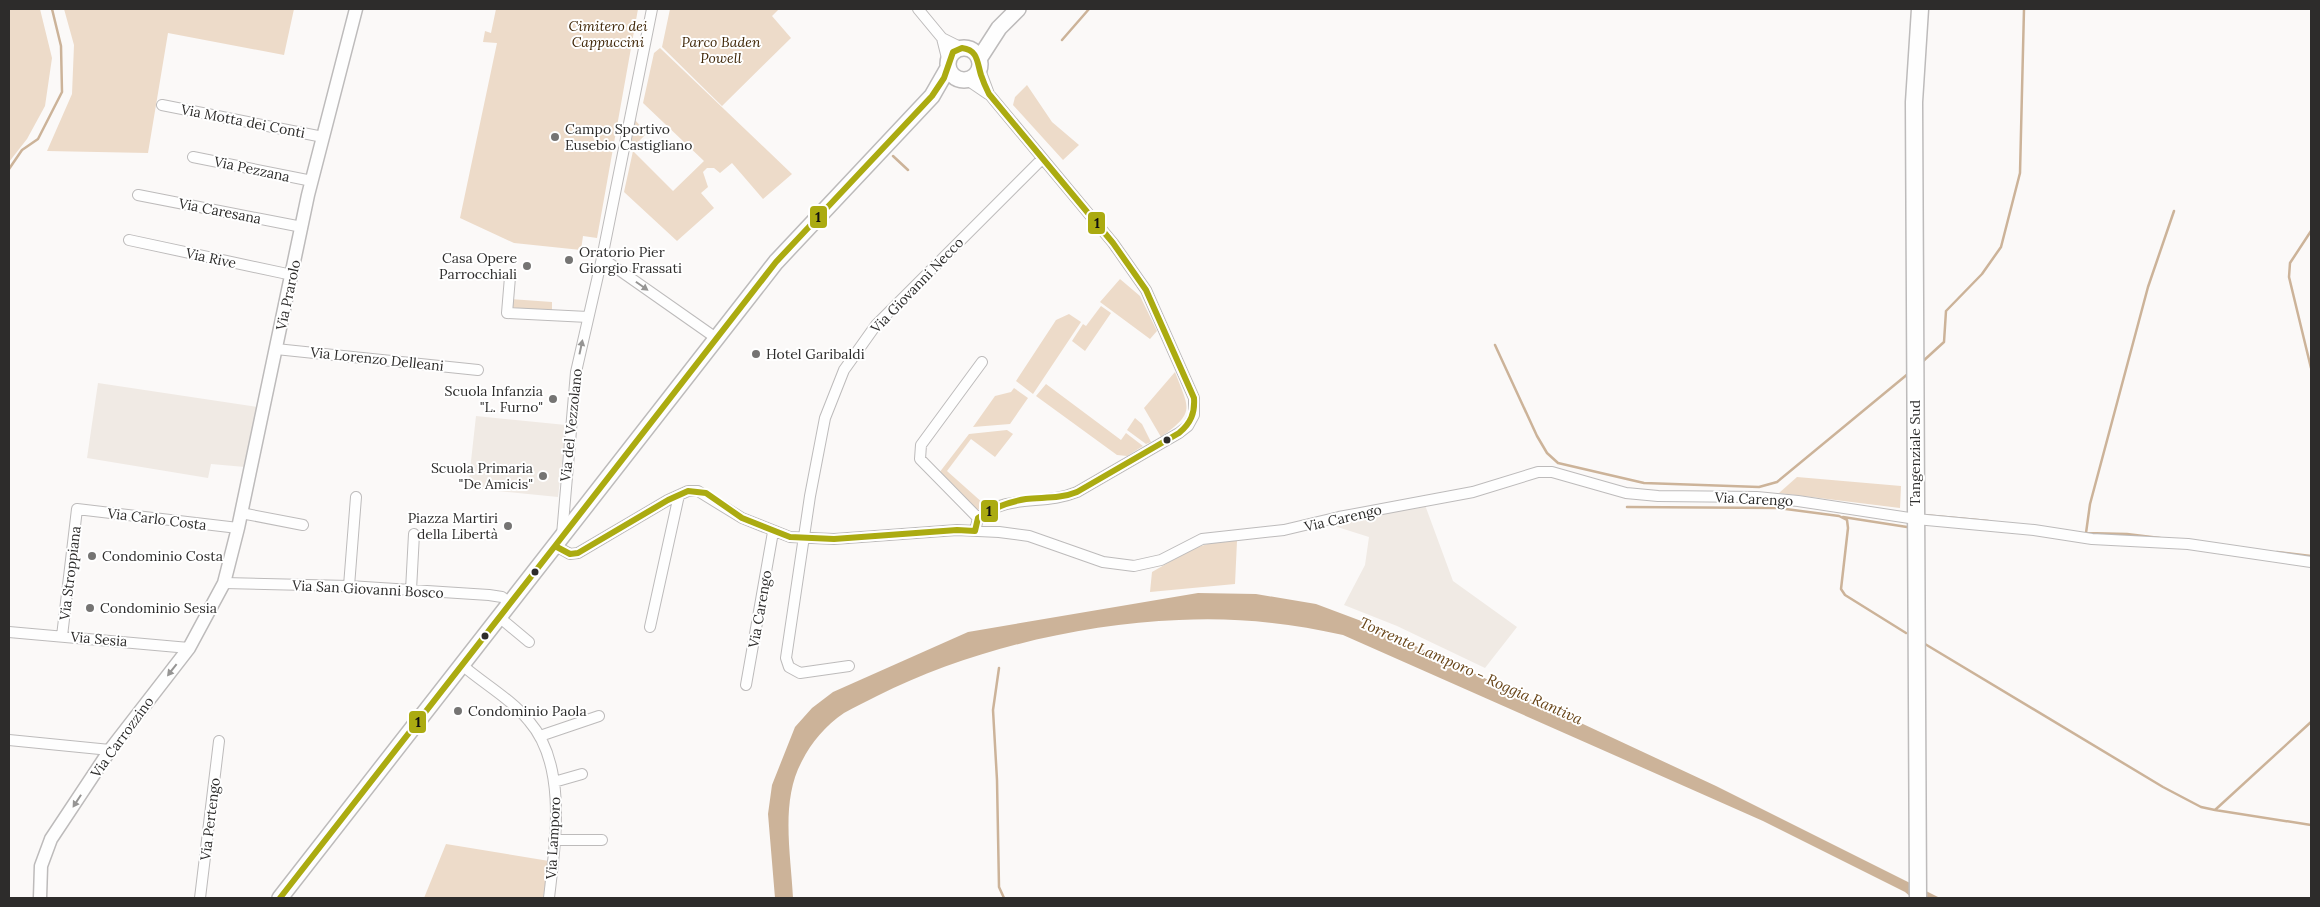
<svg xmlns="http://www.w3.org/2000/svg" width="2320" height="907" viewBox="0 0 2320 907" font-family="Lora,serif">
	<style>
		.built { fill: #f0eae4 }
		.green { fill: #eddbc9 }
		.water { fill: #ccb399 }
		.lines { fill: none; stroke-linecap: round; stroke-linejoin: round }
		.stream { stroke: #ccb399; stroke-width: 2.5 }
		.minor-casing { stroke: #bdbbbb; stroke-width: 12 }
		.tertiary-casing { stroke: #bdbbbb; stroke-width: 15 }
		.secondary-casing { stroke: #bdbbbb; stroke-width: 18 }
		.primary-casing { stroke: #bdbbbb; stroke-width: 19 }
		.minor { stroke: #fefefe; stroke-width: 10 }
		.tertiary { stroke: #fefefe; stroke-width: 12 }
		.secondary { stroke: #fefefe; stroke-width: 15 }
		.primary { stroke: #fefefe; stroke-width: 16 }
		.bus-1-casing { stroke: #fff; stroke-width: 10 }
		.bus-1 { stroke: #abab11; stroke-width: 6 }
		.oneway { fill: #969594 }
		.poi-dot { fill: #757473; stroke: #fff; stroke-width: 2 }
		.bus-dot { fill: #2d2c2b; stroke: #fff; stroke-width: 2 }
		.labels { text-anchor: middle; stroke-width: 4; stroke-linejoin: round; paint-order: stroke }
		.park-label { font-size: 14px; font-style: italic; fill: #3f2607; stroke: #fff }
		.street-label { font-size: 14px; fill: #2d2c2b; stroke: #fff }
		.poi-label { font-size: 14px; fill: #2d2c2b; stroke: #fff; text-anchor: start }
		.water-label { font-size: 15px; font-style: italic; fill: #674316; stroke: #fff }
		.line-badge { stroke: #fff; stroke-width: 2 }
		.pale-badge-label { font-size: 14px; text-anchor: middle; font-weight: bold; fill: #111 }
	</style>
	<rect width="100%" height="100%" fill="#fbf9f8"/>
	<path class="built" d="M98 383 257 407 245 467 211 464 208 478 87 458Z
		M476 416 566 425 558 497 468 488Z
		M1425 505 1453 581 1517 627 1485 668 1397 626 1344 605 1365 565 1369 537 1331 525 1332 522Z"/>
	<path class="green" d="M9 9H40L52 58 45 106 27 139 9 162Z
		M64 9H294L284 55 168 33 148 153 47 151 72 94 74 45Z
		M496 9H638L597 238 583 236 581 250 514 243 460 218 497 43 483 42 485 31 491 33Z
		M670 9H779L772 16 791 38 722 106 662 47Z
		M660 48 792 174 763 199 732 163 720 173 714 168H707L703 172 708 187 701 193 714 208 677 241 624 192 633 151 673 191 704 161 643 103 654 53Z
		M1027 85 1052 122 1079 145 1063 160 1013 105 1015 97Z
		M634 119 647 133 637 143 629 142Z
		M1120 279 1140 296 1157 331 1150 339 1100 302Z
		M510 299 552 302V314L512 312Z
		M1101 306 1111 313 1085 351 1072 341 1083 324 1086 326Z
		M1069 314 1081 322 1033 394 1016 381 1056 320Z
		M1175 372C1189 409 1196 412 1161 437L1144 408Z
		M1046 384 1121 440 1126 433 1143 446 1127 456 1117 455 1036 396Z
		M1014 388 1028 398 1010 424 973 427 995 396 1011 392Z
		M1135 418 1142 424 1151 442 1146 444 1127 430Z
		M1007 430 1013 434 995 457 971 439 947 471 984 504 976 512 939 473 969 434Z
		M1797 477 1901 486 1900 508 1779 493Z
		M1220 540 1237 541 1235 584 1150 592 1152 572 1192 549Z
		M446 844 549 861 543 898H424Z"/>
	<path class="water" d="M1198 593 1256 594 1316 604 1364 622 1716 786 1940 898H1912L1905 892 1763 821 1343 635C1289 623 1235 617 1179 620 1078 624 967 651 877 696 866 702 854 707 844 713 826 725 811 743 802 761 780 801 791 855 793 898H775L768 814 772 785 795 727 812 708 833 692 968 632Z"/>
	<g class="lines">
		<path class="stream" d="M1062 40 1089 9
			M893 156 908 170
			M9 169 22 150 38 139 62 92 61 46 52 9
			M2311 231 2290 263 2289 277 2311 368
			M1495 345 1537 436 1547 453 1558 463 1644 483 1759 487 1777 482 1909 373
			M1921 363 1944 342 1946 311 1982 274 2001 247 2020 173 2024 9
			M1627 507 1778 508 1839 516 1847 520 1848 528 1841 589 1845 595 1906 633
			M1923 515 1988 521
			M1843 517 1907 527
			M2086 533 2127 534 2160 538
			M2086 533 2090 504 2148 287 2174 211
			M2277 552 2311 556
			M1925 644 2163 787 2201 807 2215 810 2311 825
			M999 668 993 710 997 780 999 887 1004 898
			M2215 810 2311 722"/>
		<defs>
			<path id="minor" d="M918 9 942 38 962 48
				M942 38 948 62
				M966 79 988 94
				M162 105 323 137
				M193 157 312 181
				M138 195 302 227
				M129 240 292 275
				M602 258 716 338
				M510 277 507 313 588 317
				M276 349 478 370
				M241 513 303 525
				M978 518 920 459 921 445 982 362
				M975 531 978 518C1009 493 1043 506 1077 492L1179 433 1188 426 1194 415V398L1146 290 1113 243 989 94 979 67
				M562 535 576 372 602 258 652 9
				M554 545 570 554 578 553 668 500 688 491H698L742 518 790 537 834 539 957 530 999 532 1029 536 1103 562 1134 566 1161 560 1202 539 1284 530 1339 517 1473 492 1538 472H1552L1626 493 1658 496 1757 497 1798 501 1916 519 2034 530 2092 539 2188 544 2311 562
				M224 583 349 586 489 595 502 597 510 603
				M349 586 356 497
				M411 590 414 534
				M499 617 529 642
				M650 627 679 495
				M9 632 189 648
				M62 636 77 509 238 528
				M462 665C484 684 511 699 529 721 568 766 555 844 549 898
				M849 666 800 673 789 667 786 658 810 496 825 418 844 370 876 325 1042 159
				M746 685 773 532
				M540 736 599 716
				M9 740 110 750
				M554 782 582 774
				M554 840H602
				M200 898 219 741"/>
			<path id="tertiary" d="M40 898 41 866 51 839 110 750 189 648 224 583 238 528 308 195 356 9"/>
			<path id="secondary" d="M948 64a16 16 0 1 1 32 0a16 16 0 1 1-32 0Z
				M979 59 999 28 1018 9
				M280 898 776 262 932 96 948 68"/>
			<path id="primary" d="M1918 898 1914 102 1920 9"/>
		</defs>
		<use href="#minor" class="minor-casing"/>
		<use href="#tertiary" class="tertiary-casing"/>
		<use href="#secondary" class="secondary-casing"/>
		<use href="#primary" class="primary-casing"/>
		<use href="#minor" class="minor"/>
		<use href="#tertiary" class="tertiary"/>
		<use href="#secondary" class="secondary"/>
		<use href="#primary" class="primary"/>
		<defs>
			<path id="bus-1" d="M962 48C978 50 977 62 981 75 983 81 986 88 989 94L1113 243 1146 290 1194 398C1195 413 1191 423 1179 433L1077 492C1060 499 1043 497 1026 499 1007 502 993 508 978 518L975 531 957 530 834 539 790 537 742 518 706 493 688 491 668 500 578 553 570 554 555 546 776 262 932 96 944 78 953 52Z
				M280 898 555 546"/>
		</defs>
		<use href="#bus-1" class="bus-1-casing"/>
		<use href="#bus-1" class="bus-1"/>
	</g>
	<defs><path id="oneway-solid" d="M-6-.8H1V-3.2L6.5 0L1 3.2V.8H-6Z" transform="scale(1.25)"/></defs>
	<g class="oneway">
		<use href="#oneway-solid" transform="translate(642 286) rotate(35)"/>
		<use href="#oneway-solid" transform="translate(581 347) rotate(-78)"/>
		<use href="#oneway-solid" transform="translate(172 670) rotate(128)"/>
		<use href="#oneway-solid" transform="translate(77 801) rotate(123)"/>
	</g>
	<g class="poi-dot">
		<circle cx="555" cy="137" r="5"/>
		<circle cx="569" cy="260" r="5"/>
		<circle cx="527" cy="266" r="5"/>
		<circle cx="756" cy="354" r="5"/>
		<circle cx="553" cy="399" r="5"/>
		<circle cx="543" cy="476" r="5"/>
		<circle cx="508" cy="526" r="5"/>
		<circle cx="92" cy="556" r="5"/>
		<circle cx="90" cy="608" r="5"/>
		<circle cx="458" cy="711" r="5"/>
	</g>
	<g class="bus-dot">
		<circle cx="1167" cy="440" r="4.5"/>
		<circle cx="535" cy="572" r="4.5"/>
		<circle cx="485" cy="636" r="4.5"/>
	</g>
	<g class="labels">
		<g class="park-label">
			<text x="608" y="31">Cimitero dei<tspan x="608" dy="16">Cappuccini</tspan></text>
			<text x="721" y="47">Parco Baden<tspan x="721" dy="16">Powell</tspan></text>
		</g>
		<g class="street-label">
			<text transform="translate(243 121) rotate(11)" y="5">Via Motta dei Conti</text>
			<text transform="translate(252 169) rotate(12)" y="5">Via Pezzana</text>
			<text transform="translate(220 211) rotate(11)" y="5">Via Caresana</text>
			<text transform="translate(211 258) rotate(12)" y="5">Via Rive</text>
			<text transform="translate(917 285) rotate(-46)" y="5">Via Giovanni Necco</text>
			<text transform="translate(288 295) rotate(-78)" y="5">Via Prarolo</text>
			<text transform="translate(377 359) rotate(6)" y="5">Via Lorenzo Delleani</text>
			<text transform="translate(571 425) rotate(-84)" y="5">Via del Vezzolano</text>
			<text transform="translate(1915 453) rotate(-90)" y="5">Tangenziale Sud</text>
			<text transform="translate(1754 499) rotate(3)" y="5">Via Carengo</text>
			<text transform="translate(1343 518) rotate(-13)" y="5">Via Carengo</text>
			<text transform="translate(157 519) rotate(7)" y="5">Via Carlo Costa</text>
			<text transform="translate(70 573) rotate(-83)" y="5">Via Stroppiana</text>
			<text transform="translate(368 589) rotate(3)" y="5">Via San Giovanni Bosco</text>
			<text transform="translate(760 609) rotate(-80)" y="5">Via Carengo</text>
			<text transform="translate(99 639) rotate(5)" y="5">Via Sesia</text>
			<text transform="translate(122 737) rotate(-54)" y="5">Via Carrozzino</text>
			<text transform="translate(210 819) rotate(-83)" y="5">Via Pertengo</text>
			<text transform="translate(553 838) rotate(-87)" y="5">Via Lamporo</text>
		</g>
		<g class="poi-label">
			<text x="565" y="134">Campo Sportivo<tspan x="565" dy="16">Eusebio Castigliano</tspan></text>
			<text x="579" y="257">Oratorio Pier<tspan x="579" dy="16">Giorgio Frassati</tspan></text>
			<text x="517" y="263" text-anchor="end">Casa Opere<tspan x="517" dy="16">Parrocchiali</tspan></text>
			<text x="766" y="359">Hotel Garibaldi</text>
			<text x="543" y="396" text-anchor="end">Scuola Infanzia<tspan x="543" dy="16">"L. Furno"</tspan></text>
			<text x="533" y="473" text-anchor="end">Scuola Primaria<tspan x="533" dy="16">"De Amicis"</tspan></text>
			<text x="498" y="523" text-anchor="end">Piazza Martiri<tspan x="498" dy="16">della Libertà</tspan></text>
			<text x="102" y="561">Condominio Costa</text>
			<text x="100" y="613">Condominio Sesia</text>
			<text x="468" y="716">Condominio Paola</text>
		</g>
		<g class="water-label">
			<text transform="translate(1471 671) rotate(24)" y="5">Torrente Lamporo - Roggia Rantiva</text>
		</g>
	</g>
	<g class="line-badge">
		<rect x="809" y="205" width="19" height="24" rx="5" fill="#abab11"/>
		<rect x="1087" y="211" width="19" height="24" rx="5" fill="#abab11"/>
		<rect x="980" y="499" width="19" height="24" rx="5" fill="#abab11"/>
		<rect x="408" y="710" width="19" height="24" rx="5" fill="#abab11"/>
	</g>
	<g class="pale-badge-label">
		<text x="818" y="222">1</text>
		<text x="1097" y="228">1</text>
		<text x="989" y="516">1</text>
		<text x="418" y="727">1</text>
	</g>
	<rect width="2320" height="907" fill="none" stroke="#2d2c2b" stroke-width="20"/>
</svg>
